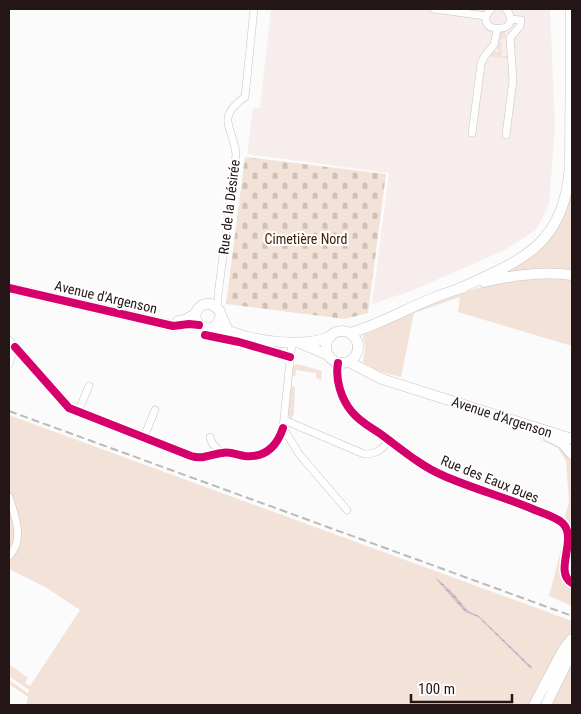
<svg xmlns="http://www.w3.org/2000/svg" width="581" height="714" viewBox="0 0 581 714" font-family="'Roboto Condensed',sans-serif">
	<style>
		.built { fill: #f8eded }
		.green { fill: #f3e2d7 }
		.cemetery { fill: url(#cemetery-stones) }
		.water { fill: url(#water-rules) }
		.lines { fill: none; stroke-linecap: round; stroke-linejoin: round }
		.minor-casing { stroke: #cac2c2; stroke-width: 8 }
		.primary-casing { stroke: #cac2c2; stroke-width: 11 }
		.minor { stroke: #fefefe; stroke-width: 7 }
		.primary { stroke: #fefefe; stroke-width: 10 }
		.rail { stroke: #bbbaba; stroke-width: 2; stroke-dasharray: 8 4; stroke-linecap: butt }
		.cycleway-casing { stroke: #fff; stroke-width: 11 }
		.cycleway { stroke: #d6006c; stroke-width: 8 }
		.labels { text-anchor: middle; stroke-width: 4; stroke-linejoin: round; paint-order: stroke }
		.street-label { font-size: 14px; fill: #241616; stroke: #fff }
		.park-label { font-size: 14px; fill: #412004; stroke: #fff }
	</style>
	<defs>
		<pattern id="cemetery-stones" width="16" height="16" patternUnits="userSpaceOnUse" patternTransform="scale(1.25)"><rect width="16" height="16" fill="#f3e2d7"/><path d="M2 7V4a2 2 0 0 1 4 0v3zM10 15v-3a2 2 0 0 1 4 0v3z" fill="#d0c1b8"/></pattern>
		<pattern id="water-rules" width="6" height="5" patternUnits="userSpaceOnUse" patternTransform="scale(1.25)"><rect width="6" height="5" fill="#d7bece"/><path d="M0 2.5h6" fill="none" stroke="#b8a3b0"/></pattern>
	</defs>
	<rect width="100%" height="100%" fill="#fbfbfb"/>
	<path class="built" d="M271 9H550L555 126 549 205 536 230 505 250 411 291 372 304 389 173 247 154 253 108H260Z"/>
	<path class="green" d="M504 30 506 38 501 39 502 56H508V59L489 56 494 51 497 53 499 50 496 48 500 33Z
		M572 172V273L505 275 504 270 543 244Z
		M516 278H572V346L458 312 460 297 414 313 401 377C386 374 375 370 363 362L365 348 363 335C381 328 398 318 416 310 449 296 482 286 516 278Z
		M298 364 322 371 321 380 316 378V373L296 370 295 376 292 375 291 367Z
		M290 382H292V386L295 387 294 414 291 420 288 414Z
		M9 415 572 621V705H26L28 697 9 684V680L28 693 29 690 9 676V664L28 678 25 683 30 686 80 610 47 588 9 569Z
		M539 439 559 445 572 458V527L565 517 569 501 566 461 558 448Z
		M563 542C567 556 554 578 572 587V606L549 596Z"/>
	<path class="cemetery" d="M245 157 386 174 368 313 345 319 226 304Z"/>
	<path class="water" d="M435 578 439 580 454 594 467 610 479 616 532 667 531 669 478 617 465 612Z"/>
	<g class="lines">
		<defs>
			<path id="minor" d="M434 9 486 16
				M491 9C469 35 527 35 506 9
				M472 133 481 64 484 57 494 45 497 30
				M506 135 513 80 510 38 520 26 521 20 510 19
				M218 308V295L236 155C234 127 214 119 245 97L254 9
				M205 335 239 342 290 357
				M9 340 15 347 9 364
				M292 342 283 428 299 454 347 510
				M15 347 69 408 191 456C203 460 211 454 222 453 231 451 237 455 245 456 266 458 277 446 283 428
				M338 363C335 379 341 399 352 412 360 422 372 428 382 435 401 449 421 466 442 475 473 489 505 497 535 510 543 513 552 516 560 521 581 535 552 572 572 583
				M78 412 89 386
				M284 420 364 454C377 454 381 450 389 441
				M144 437 155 410
				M210 437 212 443 221 453
				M9 497C15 516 25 540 9 556"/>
			<path id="primary" d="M484 282C513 275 543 271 572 275
				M9 288 173 326 189 324 199 325
				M456 290C522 260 563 247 570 167L571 9
				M221 315 217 325 209 329 199 325 195 317C196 308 202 303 211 304L219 310 227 329
				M178 321 185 320 195 314
				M214 328C226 329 236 334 248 337 271 342 310 347 331 336
				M326 347a16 16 0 1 1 32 0a16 16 0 1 1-32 0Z
				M350 333C389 322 423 298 463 288
				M302 344 328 355
				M349 362 382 379 572 439
				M548 436 562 443 572 454
				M534 705 563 650 572 639
				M546 705 568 660 572 644"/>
		</defs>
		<use href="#minor" class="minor-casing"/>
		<use href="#primary" class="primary-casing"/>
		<use href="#minor" class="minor"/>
		<use href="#primary" class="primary"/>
		<path class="rail" d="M9 411 572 616"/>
		<defs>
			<path id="cycleway" d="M9 288 173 326 189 324 199 325
				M205 335 239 342 290 357
				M15 347 69 408 191 456C203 460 211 454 222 453 231 451 237 455 245 456 266 458 277 446 283 428
				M338 363C335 379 341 399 352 412 360 422 372 428 382 435 401 449 421 466 442 475 473 489 505 497 535 510 543 513 552 516 560 521 581 535 552 572 572 583"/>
		</defs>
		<use href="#cycleway" class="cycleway-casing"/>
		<use href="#cycleway" class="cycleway"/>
	</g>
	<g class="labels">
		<g class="street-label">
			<text transform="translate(229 207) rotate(-83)" y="5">Rue de la Désirée</text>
			<text transform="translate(106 297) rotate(13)" y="5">Avenue d'Argenson</text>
			<text transform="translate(502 417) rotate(18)" y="5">Avenue d'Argenson</text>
			<text transform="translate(490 479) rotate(22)" y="5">Rue des Eaux Bues</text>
		</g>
		<g class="park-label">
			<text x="306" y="244">Cimetière Nord</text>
		</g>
	</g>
	<rect width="581" height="714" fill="none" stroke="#241616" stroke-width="20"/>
	<path d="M411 694v8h101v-8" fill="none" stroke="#241616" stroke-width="2.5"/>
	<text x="418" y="694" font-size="15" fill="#241616" stroke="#ffffff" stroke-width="4" paint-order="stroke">100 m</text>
</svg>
